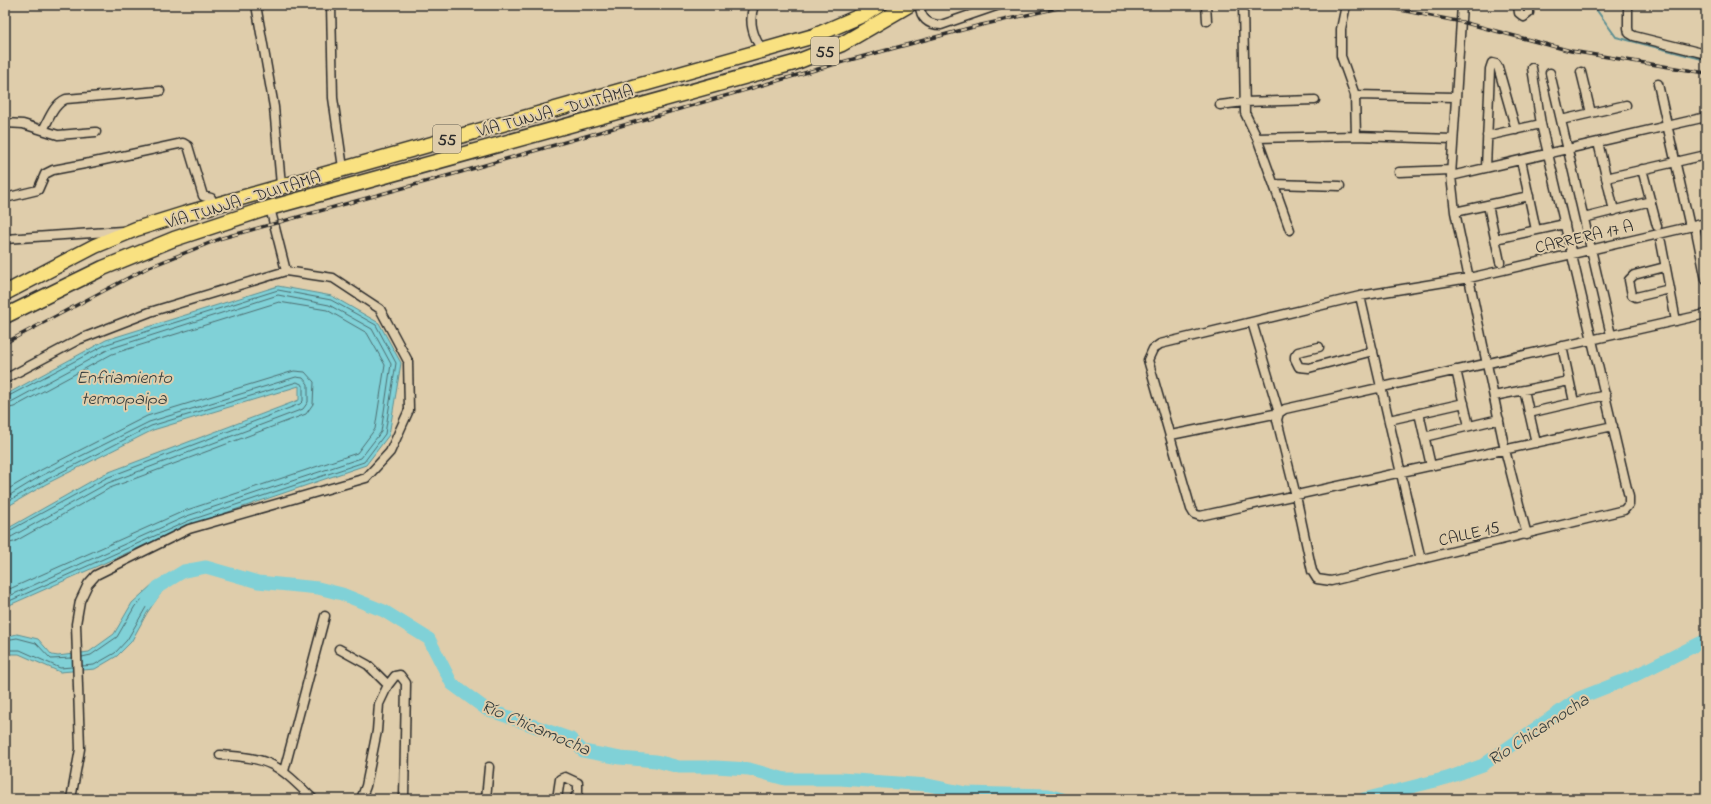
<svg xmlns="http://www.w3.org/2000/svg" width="1711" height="804" viewBox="0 0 1711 804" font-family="'Indie Flower',sans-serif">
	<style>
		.water { fill: #80d1d7; stroke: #5e8f92 }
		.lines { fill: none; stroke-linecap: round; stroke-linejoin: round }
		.shore { stroke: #4d6d70; stroke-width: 1 }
		.stream { stroke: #5e8f92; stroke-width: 2 }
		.river { stroke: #80d1d7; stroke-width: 13 }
		.minor-casing { stroke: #2b2b2b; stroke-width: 11 }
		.trunk-casing { stroke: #2b2b2b; stroke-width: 17 }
		.minor { stroke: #dfcdab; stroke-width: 8 }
		.trunk { stroke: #f9e181; stroke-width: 14 }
		.rail-casing { stroke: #2b2b2b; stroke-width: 3.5 }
		.rail { stroke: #dfcdab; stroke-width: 2; stroke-dasharray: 6; stroke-linecap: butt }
		.labels { text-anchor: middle; stroke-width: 4; stroke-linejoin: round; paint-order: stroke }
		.shield { fill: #dfcdab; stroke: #615c51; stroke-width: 1 }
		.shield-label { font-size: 16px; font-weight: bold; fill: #2b2b2b }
		.street-label { font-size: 17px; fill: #2b2b2b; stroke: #dfcdab }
		.water-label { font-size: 18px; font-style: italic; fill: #343c3c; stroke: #dfcdab }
	</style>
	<rect width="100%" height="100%" fill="#dfcdab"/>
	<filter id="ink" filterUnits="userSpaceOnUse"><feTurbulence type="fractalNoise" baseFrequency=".025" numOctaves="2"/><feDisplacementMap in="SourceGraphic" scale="8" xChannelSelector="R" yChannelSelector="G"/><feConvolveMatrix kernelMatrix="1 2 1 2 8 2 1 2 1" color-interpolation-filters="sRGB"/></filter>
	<g filter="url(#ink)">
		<path class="water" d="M278 286 332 296 379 323 401 363 389 435 366 465 190 525 5 607V530L104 474 299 400V386L153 430 46 484 5 508V395L106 340Z
			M153 584 163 590 147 613 131 642 117 656 95 669 60 672 19 654H5V637L17 634 38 639 52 655 58 656 89 652 114 634 132 603Z"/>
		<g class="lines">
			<path class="shore" d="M5 398 107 344 278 290 331 300 376 325 396 363 385 434 364 462 188 521 5 603
				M5 403 11 402 109 349 278 295 329 305 372 329 391 364 381 432 361 458 187 516 5 598
				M5 409 14 407 112 354 279 302 327 310 367 333 385 365 375 429 357 453 184 511 5 591
				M5 491 39 471 147 416 294 371 305 372 314 382 313 404 306 414 110 488 14 542 5 544
				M5 498 41 476 149 422 296 377 303 378 308 384V402L303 409 108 483 11 537 5 538
				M5 503 44 481 151 426 297 382 303 385V401L300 404 106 478 5 533
				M5 640 17 638 36 643 51 659 72 658
				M5 650H20L60 668 72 667
				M82 657 91 655 117 637 135 606 153 589 156 590 127 640 115 653 94 665 82 666"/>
			<path class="stream" d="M1593 5 1616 37 1706 60"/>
			<path class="river" d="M148 601 158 587 184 571 206 567 258 582 318 588 342 594 384 611 429 639 452 684 486 709 571 739 583 751 620 758 656 761 679 767H715L749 769 785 779H840L928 785 966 793 1048 795 1062 799
				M1364 799 1447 778 1483 765 1579 698 1630 678 1706 640"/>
			<defs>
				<path id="minor" d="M256 5 274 107 281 185
					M331 5 333 98 343 168
					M754 5C748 22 753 36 762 50
					M920 5C920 18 928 25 941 25L999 5
					M1206 5 1207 21
					M1243 5 1245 113 1257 138 1290 230
					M1346 5 1341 29V56L1355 95 1356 136
					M1462 5 1451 176 1455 212 1505 450 1527 535
					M1518 5 1519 13 1524 17 1529 13V5
					M1628 5V28L1629 33 1634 36 1706 54
					M1581 72 1591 113
					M1550 73 1611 335
					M1658 84 1690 227
					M1355 95 1455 97
					M1220 105 1244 102 1315 100
					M1561 120 1626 105
					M5 123 23 124 58 135 96 132
					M43 130C49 119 54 104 66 99L160 91
					M1487 136 1541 124
					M1257 138 1356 136 1453 139
					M1598 142 1614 211
					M1521 160 1536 230
					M1486 168 1490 69 1492 63 1496 64 1498 67 1516 130
					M1642 169 1657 226
					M1399 172 1451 170
					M1451 176 1706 117
					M1606 178 1706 155
					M1274 184 1340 186
					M5 198 38 190 45 174 53 170 90 163 183 143 188 146 203 196 211 198 214 205
					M1488 205 1500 262
					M270 208 286 271
					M1455 212 1529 196
					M1584 218 1651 201
					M1695 226 1706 280
					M5 239 122 231
					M1495 239 1565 224
					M1661 242 1676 321
					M1665 267 1634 275 1629 280 1632 295 1636 297 1670 289
					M1360 296 1421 560
					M1252 322 1279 413 1277 420 1296 496 1312 571 1317 579 1331 581 1624 510 1629 504V497L1541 124 1532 68
					M1562 346 1574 402
					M1319 347 1298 352 1295 356V359L1299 367 1309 368 1373 351
					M1456 370 1469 426
					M5 379 80 339 150 312 286 271 333 278 380 309 408 361 409 410 390 452 366 478 189 529 96 575 88 584 80 601 76 624 80 749 71 799
					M1524 390 1536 443
					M1494 396 1569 381
					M1419 413 1431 466
					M1529 413 1606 395
					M1389 420 1464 403
					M1613 426 1200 516 1194 514 1191 509 1148 360 1153 349 1160 344 1360 296 1469 278 1706 223
					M1171 435 1279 413 1285 409 1706 314
					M1424 437 1499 419
					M339 649 368 665 388 685 379 704 377 731 366 786 361 799
					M388 685 395 676 400 675 406 683 404 799
					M220 755C271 758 277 764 313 799
					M284 771 325 616
					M486 799 489 767
					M557 799 560 779 565 777 578 783V792L574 799"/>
				<path id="trunk" d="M5 293 95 246 136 229 184 214 814 36 865 14 879 5
					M5 316 103 268 174 239 262 210 794 63 842 44 909 5"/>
			</defs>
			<use href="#minor" class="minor-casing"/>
			<use href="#trunk" class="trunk-casing"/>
			<use href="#minor" class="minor"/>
			<use href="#trunk" class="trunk"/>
			<defs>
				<path id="rail" d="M1375 5 1462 22 1571 51 1706 73
					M5 343 147 268 222 238 461 172 846 61 977 26 1072 5"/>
			</defs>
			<use href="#rail" class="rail-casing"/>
			<use href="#rail" class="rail"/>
		</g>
	</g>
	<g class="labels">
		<g class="shield">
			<rect x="811" y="37" width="28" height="28" rx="3"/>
			<rect x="433" y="125" width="28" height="28" rx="3"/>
		</g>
		<g class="shield-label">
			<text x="825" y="57">55</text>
			<text x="447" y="145">55</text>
		</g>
		<g class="street-label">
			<text transform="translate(555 110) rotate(-15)" y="6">VÍA TUNJA - DUITAMA</text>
			<text transform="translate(243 199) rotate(-17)" y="6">VÍA TUNJA - DUITAMA</text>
			<text transform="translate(1584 236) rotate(-13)" y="6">CARRERA 17 A</text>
			<text transform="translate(1469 533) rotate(-13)" y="6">CALLE 15</text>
		</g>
		<g class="water-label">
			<text x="124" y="383">Enfriamiento<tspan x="124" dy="21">termopaipa</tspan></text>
			<text transform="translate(536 727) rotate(23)" y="6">Río Chicamocha</text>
			<text transform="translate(1538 729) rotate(-33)" y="6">Río Chicamocha</text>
		</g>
	</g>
	<rect width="1711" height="804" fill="none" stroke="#dfcdab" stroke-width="20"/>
	<rect x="10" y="10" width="1691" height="784" fill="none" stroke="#2b2b2b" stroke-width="1.5" filter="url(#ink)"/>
</svg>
